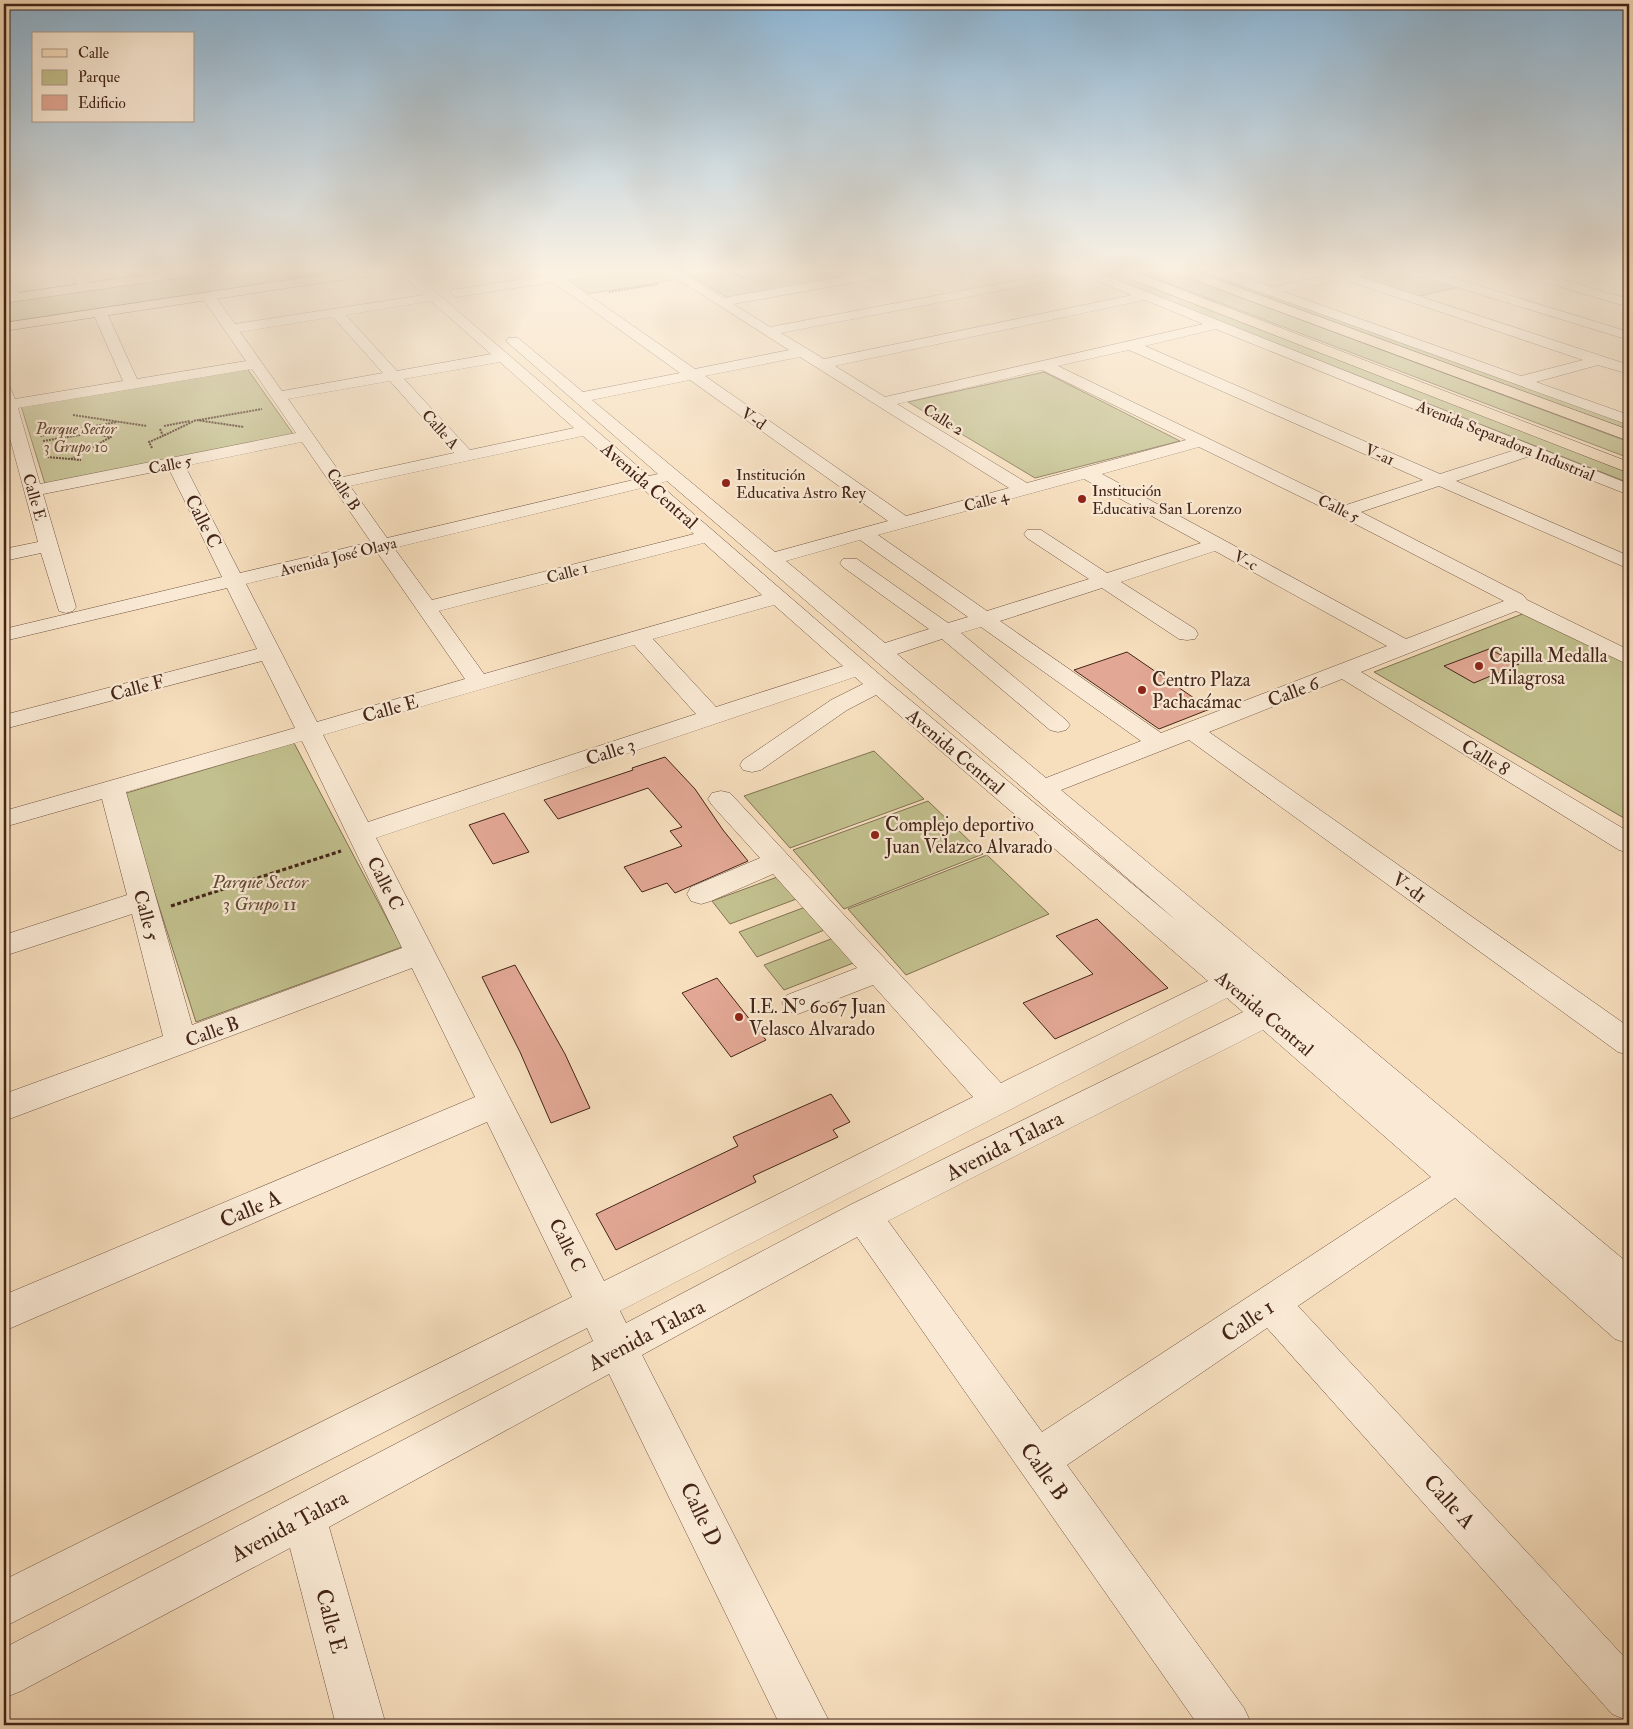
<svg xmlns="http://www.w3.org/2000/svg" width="1633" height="1729" viewBox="0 0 1633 1729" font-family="'IM FELL Double Pica',serif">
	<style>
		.green { fill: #c2c08e; stroke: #827253 }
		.building { fill: #e3a895; stroke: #432418 }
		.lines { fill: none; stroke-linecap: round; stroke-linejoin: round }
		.minor-casing { stroke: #705342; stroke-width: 1 }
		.major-casing { stroke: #432418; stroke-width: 1 }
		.path-far1 { stroke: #432418; stroke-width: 2; stroke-dasharray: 2 1; stroke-linecap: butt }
		.path { stroke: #432418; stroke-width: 3; stroke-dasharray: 4 2.5; stroke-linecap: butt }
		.minor { fill: #faead5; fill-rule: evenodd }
		.major { fill: #f7dfbe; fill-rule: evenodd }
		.poi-dot { fill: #8f2418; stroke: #faead5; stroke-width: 2 }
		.labels { text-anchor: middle; stroke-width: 4.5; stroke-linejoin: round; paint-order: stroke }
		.far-street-label { font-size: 16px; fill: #432418; stroke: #faead5 }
		.far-park-label { font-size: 16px; font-style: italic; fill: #634b36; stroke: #faead5 }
		.far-poi-label { font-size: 16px; fill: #432418; stroke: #faead5; text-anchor: start }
		.street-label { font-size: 19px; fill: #432418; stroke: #faead5 }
		.poi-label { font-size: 19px; fill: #432418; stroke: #faead5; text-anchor: start }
		.park-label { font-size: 19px; font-style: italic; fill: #634b36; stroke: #faead5 }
		.near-street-label { font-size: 22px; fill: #432418; stroke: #faead5 }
	</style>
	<rect width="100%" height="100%" fill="#f7dfbe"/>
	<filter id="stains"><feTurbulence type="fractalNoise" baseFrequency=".004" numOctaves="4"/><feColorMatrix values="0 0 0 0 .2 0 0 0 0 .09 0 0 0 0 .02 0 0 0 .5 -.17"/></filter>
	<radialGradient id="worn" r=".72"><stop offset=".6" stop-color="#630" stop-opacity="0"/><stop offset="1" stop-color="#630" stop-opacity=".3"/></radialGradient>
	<path class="green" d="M231 268H371L4 323V301Z
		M627 268H654L673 280 587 294 564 278Z
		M678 268H842L856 275 728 298Z
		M1085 268H1107L1629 470V483Z
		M1128 268H1162L1629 442V458Z
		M1186 268H1199L1629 423V430Z
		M1388 268H1401L1460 287 1416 297 1351 276Z
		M246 367 294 435 45 484 21 406Z
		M1044 372 1180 441 1035 478 908 402Z
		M1530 611 1629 660V821L1374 672Z
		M294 743 402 947 196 1022 123 794Z
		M874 751 924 799 790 848 744 796Z
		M928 801 983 854 844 909 793 850Z
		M987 855 1049 914 906 975 848 909Z
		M780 876 799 898 730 924 712 901Z
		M808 906 827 929 757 957 739 932Z
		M836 937 856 962 784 990 764 965Z"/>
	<path class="building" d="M1489 649 1519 664 1474 683 1444 666Z
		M1127 652 1210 709 1159 729 1074 670Z
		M665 757 695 789 723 830 748 861 675 893 667 883 642 892 624 867 682 846 670 831 682 827 648 788 558 819 544 800 633 770 632 768Z
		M504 813 529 852 493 864 469 825Z
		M1097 919 1168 988 1055 1039 1023 1003 1093 974 1056 936Z
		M515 965 565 1054 590 1108 551 1123 520 1052 482 977Z
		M717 978 766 1040 731 1057 682 993Z
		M831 1094 850 1122 833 1130 838 1137 753 1176 756 1182 616 1250 596 1214 738 1146 733 1137Z"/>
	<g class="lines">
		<defs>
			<path id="minor" d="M70 268H82L90 287 89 290H79Z
				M395 268H408L649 476 658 474 506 341 508 338H518L583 392 680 373 553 282 457 297 450 293 452 290 593 268H623L617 272 567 280 695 369 789 350 660 268H675L723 298 892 268H919L913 272 733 304 770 327 1071 270 1070 268H1087L1629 484V495L1530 456 1456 481 1629 556V569L1439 486 1361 512 1523 595 1527 600 1629 650V665L1516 611 1361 672 1629 832V853L1619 850 1342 679 1209 732 1629 1027V1055L1618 1052 1189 740 1061 790 1629 1264V1344L1615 1339 1455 1198 1298 1306 1629 1662V1721L1612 1714 1267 1328 1067 1465 1244 1708 1252 1725H1198L857 1237 642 1355 831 1725H780L609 1374 329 1527 386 1725H336L290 1548 21 1691 4 1698V1648L593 1341 587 1328 4 1627V1580L572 1297 487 1122 4 1331V1295L475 1097 412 968 4 1121V1094L163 1036 132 914 4 956V935L127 895 102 799 4 827V811L295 728 262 661 4 729V715L257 649 227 588 4 641V629L222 577 169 469 43 494 76 607 73 611 66 613 59 611 41 553 4 561V549L38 542 4 416V383L9 385 15 399 123 381 93 313 100 309 107 313 137 379 246 361 201 296 203 293H213L235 324 424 295ZM1082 275 1132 295 824 359 781 333ZM1145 300 1203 324 885 397 835 366ZM431 301 491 354 397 371 346 315ZM333 317 383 373 282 391 240 332ZM1216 329 1515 450 1440 474 1145 346ZM1129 350 1423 480 1346 505 1058 366ZM800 357 1009 488 906 516 705 376ZM500 362 574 428 470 450 404 379ZM252 369 296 433 40 484 18 408ZM1042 370 1186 440 1027 483 897 404ZM690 380 888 521 775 552 592 400ZM390 381 454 453 343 477 288 399ZM583 436 633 480 387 538 350 486ZM302 442 371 542 240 573 185 466ZM1199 447 1338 515 1504 601 1406 639 1102 474ZM1084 479 1201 543 1107 573 1041 530H1027L1024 534 1027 538 1089 579 987 611 878 535ZM667 481 1177 921 886 680 659 484ZM642 488 694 534 432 600 394 548ZM860 540 968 617 948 623 857 559H843L840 563 843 567 929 629 885 643 786 561ZM704 543 762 595 484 674 439 611ZM1215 551 1387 646 1161 733 1000 621 1102 588 1179 639 1187 640 1195 639 1198 634 1195 629 1121 582ZM377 552 465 679 317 722 246 584ZM774 605 843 666 716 707 653 639ZM981 627 1141 741 1046 778 897 654 942 639 1050 730 1058 732 1066 730 1070 725 1066 720 961 633ZM634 645 696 714 368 822 323 735ZM855 677 863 684 831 700 743 760 740 765 743 770 752 772 761 770 847 710 876 695 1208 981 1001 1083 730 793 721 791 712 793 708 799 712 805 760 858 691 887 687 894 691 901 701 904 711 901 773 874 857 968 787 995 782 1003 787 1011 798 1014 873 985 973 1097 604 1281 376 838ZM302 741 402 948 192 1025 126 792ZM1227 998 1243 1012 850 1205 626 1323 620 1311ZM1263 1030 1431 1177 1042 1432 888 1221Z
				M1200 268H1218L1271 287 1359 268H1366L1368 271 1366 274 1358 276 1629 365V374L1598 365 1536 382 1629 415V425L1202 271ZM1343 279 1583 360 1521 376 1284 292Z
				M1402 268H1421L1629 332V340L1404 271Z
				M1504 268H1523L1629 299V307L1506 271Z
				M1600 268H1619L1629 271V279L1602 271Z
				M4 281 11 283 21 297 19 300H9L4 292Z"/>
			<path id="major" d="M192 268H224L218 272 4 303V295Z
				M368 268H399L393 272 4 331V323Z
				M1108 268H1125L1629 462V473L1110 271Z
				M1168 268H1186L1629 430V441L1170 271Z"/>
		</defs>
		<use href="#minor" class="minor-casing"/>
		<use href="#major" class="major-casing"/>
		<path class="path-far1" d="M726 268 745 279
			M774 268 783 272
			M609 292 658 284
			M73 415 147 426
			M199 420 262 409
			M164 426 190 421
			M160 429 163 436 196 420 244 427
			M40 436 117 422
			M43 441 86 434
			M152 448 149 442 163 436
			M47 457 81 460
			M71 459 111 437 75 431"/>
		<path class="path" d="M171 906 341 851"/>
		<use href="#minor" class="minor"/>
		<use href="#major" class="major"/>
	</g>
	<linearGradient id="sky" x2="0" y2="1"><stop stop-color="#8cb6d6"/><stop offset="0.53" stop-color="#fbf1e2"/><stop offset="1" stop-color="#fbf1e2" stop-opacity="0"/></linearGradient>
	<rect width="1633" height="510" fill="url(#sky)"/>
	<g class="poi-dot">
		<circle cx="726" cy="483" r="5"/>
		<circle cx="1082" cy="499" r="5"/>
		<circle cx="1479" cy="666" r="5"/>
		<circle cx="1142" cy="690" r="5"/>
		<circle cx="875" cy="835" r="5"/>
		<circle cx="739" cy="1017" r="5"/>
	</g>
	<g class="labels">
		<g class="far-street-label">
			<text transform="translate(754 418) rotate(35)" y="6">V-d</text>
			<text transform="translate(944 419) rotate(32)" y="6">Calle 2</text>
			<text transform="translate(441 429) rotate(48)" y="6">Calle A</text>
			<text transform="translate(1506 440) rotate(22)" y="6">Avenida Separadora Industrial</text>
			<text transform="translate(1380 454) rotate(24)" y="6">V-a1</text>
			<text transform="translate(170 464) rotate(-11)" y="6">Calle 5</text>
			<text transform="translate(344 489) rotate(56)" y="6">Calle B</text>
			<text transform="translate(35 497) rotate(74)" y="6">Calle E</text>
			<text transform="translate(986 500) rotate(-15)" y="6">Calle 4</text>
			<text transform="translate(1339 508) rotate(26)" y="6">Calle 5</text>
			<text transform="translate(338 556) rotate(-14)" y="6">Avenida José Olaya</text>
			<text transform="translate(1246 560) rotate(29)" y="6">V-c</text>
			<text transform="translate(567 572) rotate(-15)" y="6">Calle 1</text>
		</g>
		<g class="far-park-label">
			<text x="76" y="434">Parque Sector<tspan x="76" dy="18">3 Grupo 10</tspan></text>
		</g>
		<g class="far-poi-label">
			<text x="736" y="480">Institución<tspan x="736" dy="18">Educativa Astro Rey</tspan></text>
			<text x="1092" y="496">Institución<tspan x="1092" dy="18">Educativa San Lorenzo</tspan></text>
		</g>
		<g class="street-label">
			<text transform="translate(650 485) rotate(41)" y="7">Avenida Central</text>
			<text transform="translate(204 521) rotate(63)" y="7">Calle C</text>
			<text transform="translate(137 687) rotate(-15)" y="7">Calle F</text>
			<text transform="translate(1293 691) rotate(-21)" y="7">Calle 6</text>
			<text transform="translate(390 708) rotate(-16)" y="7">Calle E</text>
			<text transform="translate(610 751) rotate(-18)" y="7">Calle 3</text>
			<text transform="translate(956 751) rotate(40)" y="7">Avenida Central</text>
			<text transform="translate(1486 757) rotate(31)" y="7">Calle 8</text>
			<text transform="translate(386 883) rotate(63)" y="7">Calle C</text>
			<text transform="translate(1410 887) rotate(36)" y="7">V-d1</text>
			<text transform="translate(147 915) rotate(75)" y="7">Calle 5</text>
			<text transform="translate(1265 1013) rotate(40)" y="7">Avenida Central</text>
			<text transform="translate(212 1031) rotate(-20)" y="7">Calle B</text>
			<text transform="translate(568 1245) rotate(63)" y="7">Calle C</text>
		</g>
		<g class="poi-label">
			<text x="1489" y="662">Capilla Medalla<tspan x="1489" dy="22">Milagrosa</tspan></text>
			<text x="1152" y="686">Centro Plaza<tspan x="1152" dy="22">Pachacámac</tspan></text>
			<text x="885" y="831">Complejo deportivo<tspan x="885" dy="22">Juan Velazco Alvarado</tspan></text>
			<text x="749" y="1013">I.E. N° 6067 Juan<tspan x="749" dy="22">Velasco Alvarado</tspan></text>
		</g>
		<g class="park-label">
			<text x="260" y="888">Parque Sector<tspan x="260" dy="22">3 Grupo 11</tspan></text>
		</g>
		<g class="near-street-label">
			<text transform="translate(1004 1145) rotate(-27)" y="8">Avenida Talara</text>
			<text transform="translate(250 1208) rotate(-23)" y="8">Calle A</text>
			<text transform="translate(1247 1320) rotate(-34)" y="8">Calle 1</text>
			<text transform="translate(646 1334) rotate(-28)" y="8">Avenida Talara</text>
			<text transform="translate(1045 1471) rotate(54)" y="8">Calle B</text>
			<text transform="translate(1450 1501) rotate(48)" y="8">Calle A</text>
			<text transform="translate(702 1514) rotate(64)" y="8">Calle D</text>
			<text transform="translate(289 1525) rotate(-28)" y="8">Avenida Talara</text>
			<text transform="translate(332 1621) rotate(75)" y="8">Calle E</text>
		</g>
	</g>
	<rect width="1633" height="1729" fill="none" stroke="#f7dfbe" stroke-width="20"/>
	<rect x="5" y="5" width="1623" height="1719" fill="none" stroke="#432418" stroke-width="2.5"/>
	<rect x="10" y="10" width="1613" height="1709" fill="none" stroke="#432418"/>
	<rect x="32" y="32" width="162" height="90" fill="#faead5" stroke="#b19b89"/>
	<rect x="42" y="49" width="25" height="8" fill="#f7dfbe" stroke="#b19b89"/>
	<text x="78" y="58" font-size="15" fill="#432418">Calle</text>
	<rect x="42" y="70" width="25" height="15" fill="#c2c08e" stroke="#b19b89"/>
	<text x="78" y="82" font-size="15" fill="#432418">Parque</text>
	<rect x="42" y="95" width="25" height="15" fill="#e3a895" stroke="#b19b89"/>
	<text x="78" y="108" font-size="15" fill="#432418">Edificio</text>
	<rect width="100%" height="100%" filter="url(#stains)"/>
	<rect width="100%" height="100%" fill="url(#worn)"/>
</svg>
